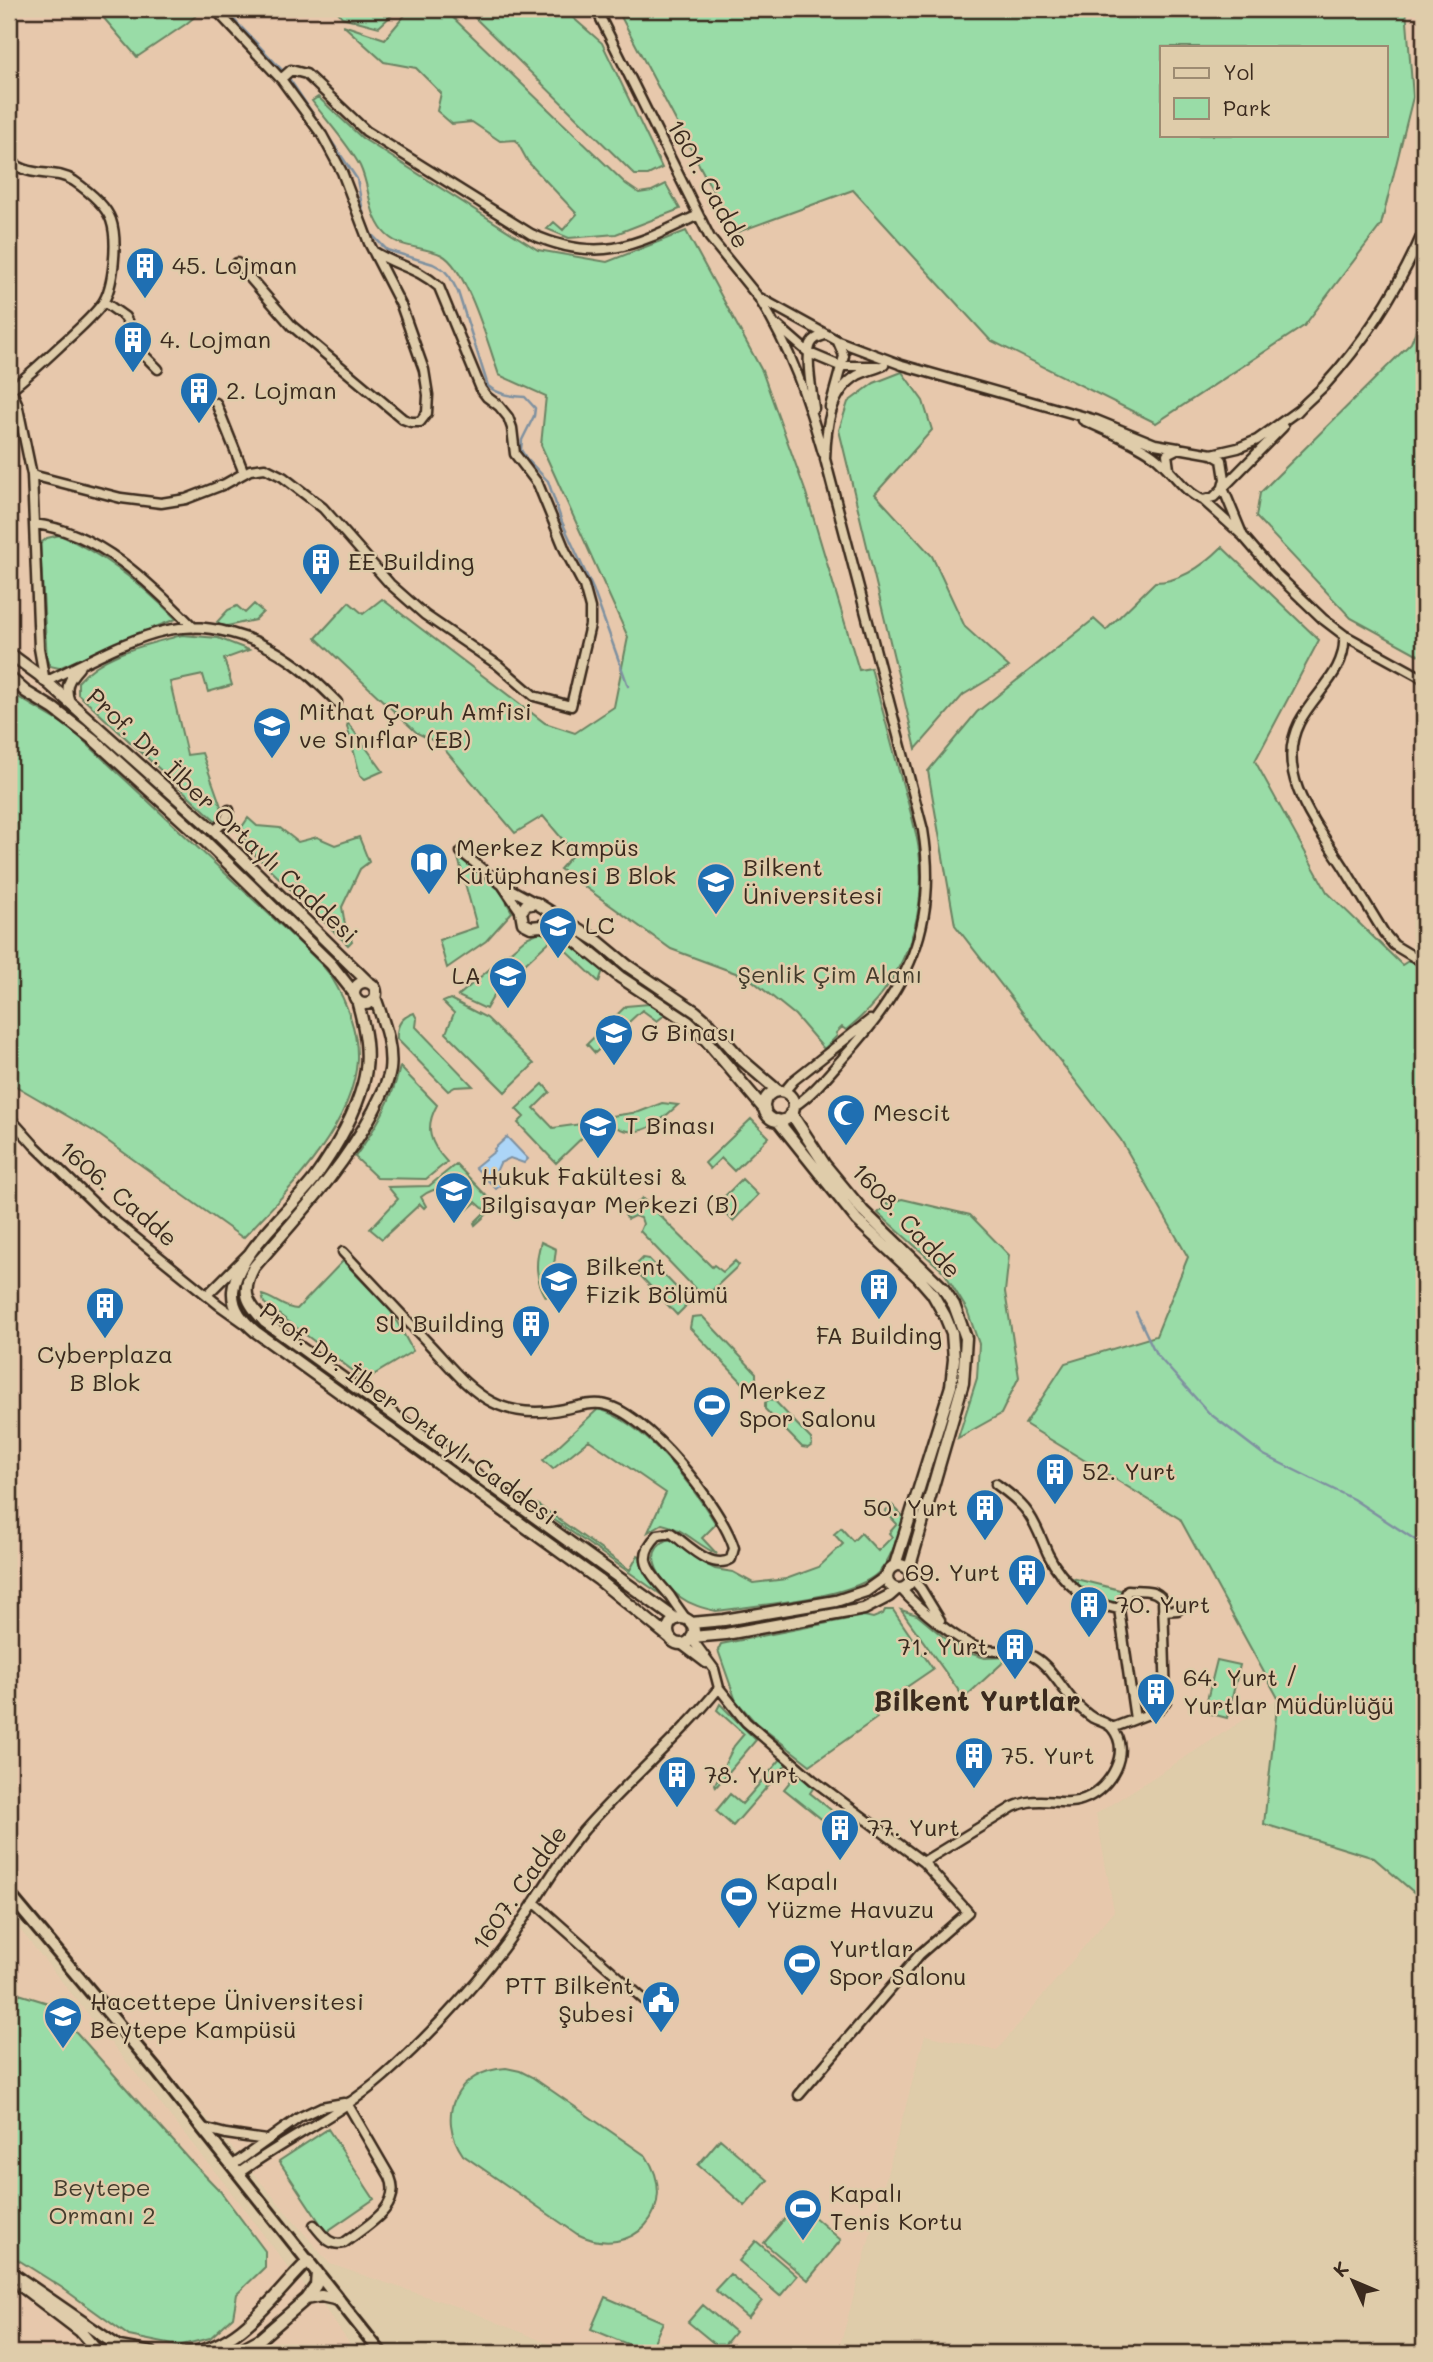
<svg xmlns="http://www.w3.org/2000/svg" width="1433" height="2362" viewBox="0 0 1433 2362" font-family="Mali,sans-serif">
	<style>
		.built { fill: #e7c8ac; fill-rule: evenodd }
		.green { fill: #99dca7; stroke: #6a8362; stroke-width: 2; fill-rule: evenodd }
		.water { fill: #acd5f7; stroke: #7f91a0; stroke-width: 2 }
		.lines { fill: none; stroke-linecap: round; stroke-linejoin: round }
		.stream { stroke: #7f91a0; stroke-width: 2.5 }
		.minor-casing { stroke: #3b2a1e; stroke-width: 13 }
		.tertiary-casing { stroke: #3b2a1e; stroke-width: 15 }
		.secondary-casing { stroke: #3b2a1e; stroke-width: 16 }
		.minor { stroke: #dfccaa; stroke-width: 8 }
		.tertiary { stroke: #dfccaa; stroke-width: 10 }
		.secondary { stroke: #dfccaa; stroke-width: 10 }
		.labels { text-anchor: middle; stroke-width: 5; stroke-linejoin: round; paint-order: stroke }
		.street-label { font-size: 24px; fill: #3b2a1e; stroke: #dfccaa }
		.poi-label { font-size: 24px; fill: #3b2a1e; stroke: #dfccaa; text-anchor: start }
		.park-label { font-size: 24px; fill: #443c2c; stroke: #dfccaa }
		.quarter-label { font-size: 28px; font-weight: bold; fill: #3b2a1e; stroke: #dfccaa }
	</style>
	<rect width="100%" height="100%" fill="#dfccaa"/>
	<filter id="ink" filterUnits="userSpaceOnUse"><feTurbulence type="fractalNoise" baseFrequency=".0143" numOctaves="2"/><feDisplacementMap in="SourceGraphic" scale="14" xChannelSelector="R" yChannelSelector="G"/><feConvolveMatrix kernelMatrix="1 2 1 2 8 2 1 2 1" color-interpolation-filters="sRGB"/></filter>
	<g filter="url(#ink)">
		<path class="built" d="M9 9H1424V1901L1374 1858 1264 1824 1278 1698 1096 1814 1114 1911 997 2050 925 2035 838 2353H571L470 2311 330 2264 9 1884ZM1162 47H1386V135H1162Z
			M9 1916 224 2183 294 2275 317 2297 356 2353H9Z"/>
		<path class="green" d="M96 9H204L186 24 137 57Z
			M336 9H388L393 14 379 27 342 17Z
			M410 9H444L626 184 639 193 652 191 666 184 680 209 616 234 569 238 547 229 554 222 563 230 577 214 528 162 516 140 500 141 472 122 452 124 437 111 441 93 416 68 384 62 343 25 385 39Z
			M466 9H563L602 43 662 168 648 175H635Z
			M617 9H1406L1413 97 1381 225 1304 326 1156 423 990 340 853 190 735 233ZM1162 47H1386V135H1162Z
			M318 97 362 138 538 250 607 262 686 231 762 371 806 493 859 670 871 668C880 702 890 737 899 771 906 797 915 823 919 850 928 922 902 985 846 1030L842 1027 836 1033 837 1036 824 1049 795 1015 749 978 671 949 560 869 574 853 543 816 515 833 440 744 417 733 316 638 349 602 363 614 382 599 545 723 575 733 614 707 628 637 541 445 546 396 499 375C489 347 467 268 442 255 422 245 398 250 383 231 368 212 370 187 360 166 349 145 326 120 312 101Z
			M1424 311V658L1351 618 1256 517 1260 493 1411 343Z
			M902 372 923 401 932 430 875 494 932 556 965 627 1009 667 963 695 916 749 839 430 848 402 874 383Z
			M60 535C105 555 142 584 176 619L127 638 59 668 50 666 47 660 40 544 47 538Z
			M1222 547 1319 640 1255 761 1327 892 1402 965 1424 951V1901L1374 1858 1264 1824 1278 1698 1180 1519 1025 1424 1065 1363 1156 1336 1188 1257 1121 1140 955 925 928 771 977 712 1094 619 1106 630 1155 582C1181 582 1204 565 1222 547Z
			M254 604 263 612 255 620 227 626 220 625 217 622 228 610 237 606 245 613Z
			M182 635 218 638 249 650 224 659 232 685 208 692 203 675 170 682 187 755 202 753 223 812 216 821 78 694V682C103 653 146 645 182 635Z
			M9 689 18 697 70 728 303 946C312 956 325 966 332 978 346 1001 358 1031 357 1059 354 1126 287 1192 243 1238L95 1132 9 1082Z
			M348 723 383 771 365 779 360 775 347 726Z
			M248 818 257 826 280 828 298 842 317 837 335 845 359 837 369 862 360 869 342 907 345 925 352 941 348 945 245 845 242 827Z
			M457 854 497 885 512 912 486 941 447 968 439 940 477 927Z
			M542 931 564 936 603 970 599 982 553 938 497 990 486 1009 458 996 526 938Z
			M450 999 487 1018 534 1064 505 1092 446 1033 454 1013 443 1002Z
			M649 1004 666 1014 657 1021 642 1010 595 1053 587 1044 626 1006Z
			M414 1013 417 1019 416 1027 473 1086 455 1087 448 1091 397 1039C396 1027 401 1017 414 1013Z
			M400 1067 437 1105C424 1128 430 1144 447 1162L426 1179 377 1178 355 1157C375 1129 392 1101 400 1067Z
			M543 1084 550 1092 534 1108 553 1128 581 1124 588 1132 556 1163 518 1123 524 1117 516 1109Z
			M662 1103 678 1105C664 1117 649 1134 628 1131 615 1129 615 1123 600 1128L591 1119 639 1112Z
			M751 1119 769 1137 734 1171 721 1158 710 1169 705 1163Z
			M456 1164 496 1206 475 1225 474 1223 486 1211 476 1202 467 1210 464 1204 470 1198C457 1185 436 1185 421 1197L426 1206 424 1208 420 1204 382 1239 370 1229 398 1199 388 1187 429 1186Z
			M742 1179 758 1195 733 1221 717 1204Z
			M642 1198 712 1267 714 1265 723 1272 735 1261 739 1265 704 1298 640 1231 643 1224 641 1218 634 1216 628 1219 625 1215Z
			M902 1199 970 1215 1009 1255 1005 1292 1019 1377 1001 1414 958 1438 977 1378 979 1344 967 1310 944 1272 878 1213 888 1203Z
			M541 1242 556 1249 553 1273 560 1289 555 1294H551L546 1297C535 1279 535 1262 541 1242Z
			M643 1258 649 1259 690 1302 677 1315 636 1271 637 1264Z
			M343 1261 391 1311 413 1351 365 1380 264 1303 262 1295C275 1298 284 1309 297 1309Z
			M702 1316 756 1373V1381L752 1385 744 1384 690 1328 692 1317Z
			M769 1399 774 1400 811 1439 812 1445 808 1448 802 1447 765 1409V1403Z
			M598 1409C645 1422 691 1484 716 1524L702 1538 717 1554C697 1545 683 1528 662 1524L648 1532 666 1493 589 1440 553 1469 543 1460Z
			M537 1504 630 1570 638 1555 640 1556 645 1574 663 1596 533 1505Z
			M892 1505 905 1518C898 1535 892 1558 879 1572 853 1599 755 1605 716 1611 703 1608 691 1605 680 1597 663 1585 639 1553 667 1540H674L707 1565 715 1569 733 1572 753 1583 786 1579 819 1567 843 1544 834 1534 841 1528 853 1541 861 1533 878 1551 892 1537 889 1533 897 1524 885 1511Z
			M1068 1577 1124 1591 1117 1605C1096 1601 1083 1593 1068 1577Z
			M885 1610H893L933 1669 873 1710 877 1718 810 1765 756 1723 736 1701 718 1650 721 1644 864 1616 873 1618 883 1614Z
			M901 1610 917 1615 946 1639 969 1653 985 1658 1009 1657 964 1698Z
			M1217 1660 1240 1665 1227 1718 1204 1712Z
			M720 1704 756 1740 716 1787 715 1784 734 1746 744 1734 717 1710Z
			M781 1759 787 1764 733 1826 716 1811 730 1794 742 1804Z
			M797 1773 814 1787 810 1793 857 1831 849 1841 784 1789Z
			M9 1991 48 2003 77 2033 190 2160 220 2191 265 2251V2267L237 2294 233 2317 210 2338 178 2346 129 2336 61 2287 9 2254Z
			M506 2068 520 2071 532 2077 646 2156C681 2208 633 2262 577 2234L463 2155C435 2114 457 2071 506 2068Z
			M328 2129 374 2199 326 2232 279 2161Z
			M720 2139 768 2180 745 2206 698 2165Z
			M798 2203 841 2240 808 2280 764 2243Z
			M756 2241 797 2276 780 2296 739 2261Z
			M730 2274 762 2301 748 2318 715 2290Z
			M605 2297 663 2322 649 2353 591 2329Z
			M703 2305 735 2332 721 2349 688 2322Z"/>
		<path class="water" d="M507 1137 528 1159 524 1163 510 1158 500 1163 495 1174 500 1186 496 1189 475 1167 495 1151 494 1149Z"/>
		<g class="lines">
			<path class="stream" d="M224 9 284 72
				M288 77 357 179 364 217 371 234 387 250 433 264 444 270 450 277 458 292 488 386C499 395 511 396 525 397L535 408 534 416 522 440 521 450 526 458 548 481 562 522 593 589 628 686
				M1136 1312 1156 1354 1209 1413 1264 1455 1353 1499 1417 1541 1424 1550"/>
			<defs>
				<path id="minor" d="M215 9 281 79 322 135 342 172 369 243 401 305 424 370 428 395 427 413 420 422H411L403 419 292 326 237 263
					M596 9 710 238 758 297 838 341 902 365 1096 420 1155 444 1212 454 1238 448 1257 440 1300 409
					M281 79 291 70 306 74 366 131 531 234C600 265 636 245 698 215
					M9 160C32 180 54 168 74 181 87 190 105 204 111 220 118 240 114 287 102 304 90 320 74 333 60 346 44 361 29 375 11 389
					M760 300C791 349 807 398 823 453
					M104 302 125 317 145 356 158 369
					M778 326 809 353 840 366H878
					M9 385 17 403 32 475 39 648 45 682C84 664 125 639 168 630 207 621 257 637 289 660 307 672 322 687 337 702
					M216 403 244 473
					M830 407 844 356 838 342
					M814 408C812 394 805 356 811 344 814 338 819 337 825 335
					M1297 412C1305 403 1315 395 1324 386 1365 341 1400 286 1424 230
					M1083 420C1106 431 1132 440 1153 455 1171 468 1183 492 1203 500L1214 497 1283 427
					M1212 454 1222 460 1225 479 1223 487
					M1169 469 1167 454 1179 448
					M32 475 121 498 161 503 186 499 225 484 250 470 265 468 283 477 323 508 390 584 425 615 498 665 534 696 571 706 590 625V608L584 586 565 550 538 484 515 454 512 428 508 417 499 406 487 397 481 389 439 287C417 267 396 266 373 251
					M1223 488 1242 534
					M1203 500 1243 536 1274 572 1323 619 1344 635 1424 679
					M34 524C98 531 151 584 194 628
					M1344 635C1347 672 1314 693 1299 723 1273 775 1319 828 1345 869 1358 890 1371 912 1384 933L1394 945 1424 963
					M70 702C64 687 69 679 79 668
					M1423 823H1424
					M214 831 225 821 229 810
					M461 852 501 884 536 903
					M503 886 521 912
					M784 1092 794 1080 870 1020
					M793 1107C813 1094 827 1076 843 1058 907 989 939 926 923 830L825 459C826 429 829 392 858 375 866 371 875 369 884 365
					M9 1117 34 1145 100 1209 219 1305 243 1322
					M343 1252C372 1283 401 1314 430 1345 449 1365 467 1389 492 1402 515 1414 540 1414 564 1409 576 1407 589 1402 601 1404 645 1409 722 1508 734 1548L731 1559C711 1571 687 1544 671 1533L658 1535C632 1560 653 1575 670 1596 675 1604 681 1612 686 1619
					M207 1295 247 1255
					M996 1484C1007 1492 1017 1499 1025 1509 1036 1522 1041 1539 1048 1554 1063 1584 1086 1603 1119 1609
					M911 1577 921 1589 940 1620
					M901 1589C917 1607 960 1644 982 1649 999 1654 1018 1647 1034 1657 1050 1666 1061 1687 1073 1701 1079 1707 1085 1713 1093 1718 1099 1721 1108 1723 1112 1728 1132 1752 1110 1788 1086 1798 1068 1807 1047 1798 1028 1802 1023 1803 1018 1805 1013 1807L923 1862
					M1163 1611 1178 1610
					M691 1638 714 1669 719 1688 746 1722 813 1780 923 1862 968 1912 920 1954 799 2095
					M681 1644 706 1663
					M1112 1728 1159 1710 1166 1701 1163 1600C1156 1588 1141 1591 1128 1590L1119 1609 1135 1719
					M534 1902 650 2005
					M203 2128 226 2134 266 2140
					M233 2165 300 2117 321 2107 344 2103
					M239 2173C286 2138 340 2115 384 2076 425 2040 470 1992 503 1948 532 1910 553 1867 584 1830 627 1781 678 1739 719 1688
					M314 2225C322 2234 329 2247 344 2243 364 2227 403 2208 390 2177L347 2103
					M107 2353 113 2342"/>
				<path id="tertiary" d="M9 653 39 675 214 831 368 982
					M9 677 26 692 54 709 93 739 205 841 331 964 354 993
					M354 993a11 11 0 1 1 22 0a11 11 0 1 1-22 0Z
					M375 997C383 1021 393 1045 390 1070 388 1085 380 1097 374 1110 343 1169 297 1217 254 1267 240 1292 247 1303 265 1322L676 1619
					M357 1000C365 1028 371 1056 363 1084 354 1118 334 1151 314 1179 292 1208 236 1255 233 1291 232 1309 243 1321 256 1332L599 1580 669 1637
					M764 1106a15 15 0 1 1 30 0a15 15 0 1 1-30 0Z
					M765 1110 700 1033 688 1022 620 977 566 933 541 926 531 927 523 923 521 912 526 905 536 903 599 942 628 966 696 1012 710 1024 742 1060 778 1091
					M791 1113 825 1165 863 1211 943 1288 954 1305 966 1338 963 1383 909 1569
					M777 1120 857 1220 918 1277 932 1293 945 1316 952 1333 954 1359 951 1386 895 1565
					M887 1577a12 12 0 1 1 24 0a12 12 0 1 1-24 0Z
					M668 1631a13 13 0 1 1 26 0a13 13 0 1 1-26 0Z
					M691 1623 724 1620 836 1601 866 1591 887 1576
					M692 1637 726 1634 864 1609 889 1596 897 1589
					M9 2271 119 2347 152 2353
					M21 2286 80 2331 99 2353
					M306 2299 316 2285 317 2272
					M188 2353C242 2347 273 2295 309 2260
					M234 2353 260 2339 306 2299 321 2296 339 2300"/>
				<path id="secondary" d="M9 1894 157 2071 381 2353"/>
			</defs>
			<use href="#minor" class="minor-casing"/>
			<use href="#tertiary" class="tertiary-casing"/>
			<use href="#secondary" class="secondary-casing"/>
			<use href="#minor" class="minor"/>
			<use href="#tertiary" class="tertiary"/>
			<use href="#secondary" class="secondary"/>
		</g>
	</g>
	<defs>
		<symbol id="building-pin" viewBox="-11 -11 22 30"><path d="M0 17L-7.5 6A9.5 9.5 0 1 1 7.5 6Z" fill="#1f6fb2" stroke="#dfccaa"/><path d="M-4-6H4V6H1V3H-1V6H-4ZM-2.5-4.3h1.7v1.8h-1.7ZM.8-4.3h1.7v1.8H.8ZM-2.5-1h1.7V.8h-1.7ZM.8-1h1.7V.8H.8Z" fill="#fff"/></symbol>
		<symbol id="university-pin" viewBox="-11 -11 22 30"><path d="M0 17L-7.5 6A9.5 9.5 0 1 1 7.5 6Z" fill="#1f6fb2" stroke="#dfccaa"/><path d="M0-5L7-2L0 1L-7-2ZM-4 1L0 2.5L4 1V4Q0 6-4 4Z" fill="#fff"/></symbol>
		<symbol id="library-pin" viewBox="-11 -11 22 30"><path d="M0 17L-7.5 6A9.5 9.5 0 1 1 7.5 6Z" fill="#1f6fb2" stroke="#dfccaa"/><path d="M-6-4Q-3-5.5-.7-3.5V5Q-3 3-6 4ZM6-4Q3-5.5 .7-3.5V5Q3 3 6 4Z" fill="#fff"/></symbol>
		<symbol id="mosque-pin" viewBox="-11 -11 22 30"><path d="M0 17L-7.5 6A9.5 9.5 0 1 1 7.5 6Z" fill="#1f6fb2" stroke="#dfccaa"/><path d="M3.5-4.9A6 6 0 1 0 3.5 4.9A5 5 0 1 1 3.5-4.9Z" fill="#fff"/></symbol>
		<symbol id="stadium-pin" viewBox="-11 -11 22 30"><path d="M0 17L-7.5 6A9.5 9.5 0 1 1 7.5 6Z" fill="#1f6fb2" stroke="#dfccaa"/><path d="M0-5a6.5 5 0 1 0 0 10a6.5 5 0 1 0 0-10ZM-3.5-1.8h7v3.6h-7Z" fill="#fff"/></symbol>
		<symbol id="civic-pin" viewBox="-11 -11 22 30"><path d="M0 17L-7.5 6A9.5 9.5 0 1 1 7.5 6Z" fill="#1f6fb2" stroke="#dfccaa"/><path d="M-.6-6.5H3V-4.5H.6V-3L4-1V1h2V6H-6V1h2V-1L-.6-3ZM-1.2 2.5V6h2.4V2.5Z" fill="#fff"/></symbol>
	</defs>
	<g fill-rule="evenodd">
		<use href="#building-pin" x="123" y="244" width="44" height="60"/>
		<use href="#building-pin" x="111" y="318" width="44" height="60"/>
		<use href="#building-pin" x="177" y="369" width="44" height="60"/>
		<use href="#building-pin" x="299" y="540" width="44" height="60"/>
		<use href="#university-pin" x="250" y="704" width="44" height="60"/>
		<use href="#library-pin" x="407" y="840" width="44" height="60"/>
		<use href="#university-pin" x="694" y="860" width="44" height="60"/>
		<use href="#university-pin" x="536" y="904" width="44" height="60"/>
		<use href="#university-pin" x="486" y="954" width="44" height="60"/>
		<use href="#university-pin" x="592" y="1011" width="44" height="60"/>
		<use href="#mosque-pin" x="824" y="1091" width="44" height="60"/>
		<use href="#university-pin" x="576" y="1104" width="44" height="60"/>
		<use href="#university-pin" x="432" y="1169" width="44" height="60"/>
		<use href="#university-pin" x="537" y="1259" width="44" height="60"/>
		<use href="#building-pin" x="857" y="1265" width="44" height="60"/>
		<use href="#building-pin" x="83" y="1284" width="44" height="60"/>
		<use href="#building-pin" x="509" y="1302" width="44" height="60"/>
		<use href="#stadium-pin" x="690" y="1383" width="44" height="60"/>
		<use href="#building-pin" x="1033" y="1450" width="44" height="60"/>
		<use href="#building-pin" x="963" y="1486" width="44" height="60"/>
		<use href="#building-pin" x="1005" y="1551" width="44" height="60"/>
		<use href="#building-pin" x="1067" y="1583" width="44" height="60"/>
		<use href="#building-pin" x="993" y="1625" width="44" height="60"/>
		<use href="#building-pin" x="1134" y="1670" width="44" height="60"/>
		<use href="#building-pin" x="952" y="1734" width="44" height="60"/>
		<use href="#building-pin" x="655" y="1753" width="44" height="60"/>
		<use href="#building-pin" x="818" y="1806" width="44" height="60"/>
		<use href="#stadium-pin" x="717" y="1874" width="44" height="60"/>
		<use href="#stadium-pin" x="780" y="1941" width="44" height="60"/>
		<use href="#civic-pin" x="639" y="1978" width="44" height="60"/>
		<use href="#university-pin" x="41" y="1994" width="44" height="60"/>
		<use href="#stadium-pin" x="781" y="2186" width="44" height="60"/>
	</g>
	<g class="labels">
		<g class="street-label">
			<text transform="translate(708 184) rotate(61)" y="8">1601. Cadde</text>
			<text transform="translate(222 816) rotate(43)" y="8">Prof. Dr. İlber Ortaylı Caddesi</text>
			<text transform="translate(118 1194) rotate(41)" y="8">1606. Cadde</text>
			<text transform="translate(906 1221) rotate(47)" y="8">1608. Cadde</text>
			<text transform="translate(408 1414) rotate(36)" y="8">Prof. Dr. İlber Ortaylı Caddesi</text>
			<text transform="translate(520 1888) rotate(-55)" y="8">1607. Cadde</text>
		</g>
		<g class="poi-label">
			<text x="172" y="274">45. Lojman</text>
			<text x="160" y="348">4. Lojman</text>
			<text x="226" y="399">2. Lojman</text>
			<text x="348" y="570">EE Building</text>
			<text x="299" y="720">Mithat Çoruh Amfisi<tspan x="299" dy="28">ve Sınıflar (EB)</tspan></text>
			<text x="456" y="856">Merkez Kampüs<tspan x="456" dy="28">Kütüphanesi B Blok</tspan></text>
			<text x="743" y="876">Bilkent<tspan x="743" dy="28">Üniversitesi</tspan></text>
			<text x="585" y="934">LC</text>
			<text x="481" y="984" text-anchor="end">LA</text>
			<text x="641" y="1041">G Binası</text>
			<text x="873" y="1121">Mescit</text>
			<text x="625" y="1134">T Binası</text>
			<text x="481" y="1185">Hukuk Fakültesi &amp;<tspan x="481" dy="28">Bilgisayar Merkezi (B)</tspan></text>
			<text x="586" y="1275">Bilkent<tspan x="586" dy="28">Fizik Bölümü</tspan></text>
			<text x="504" y="1332" text-anchor="end">SU Building</text>
			<text x="879" y="1344" text-anchor="middle">FA Building</text>
			<text x="105" y="1363" text-anchor="middle">Cyberplaza<tspan x="105" dy="28">B Blok</tspan></text>
			<text x="739" y="1399">Merkez<tspan x="739" dy="28">Spor Salonu</tspan></text>
			<text x="1082" y="1480">52. Yurt</text>
			<text x="958" y="1516" text-anchor="end">50. Yurt</text>
			<text x="1000" y="1581" text-anchor="end">69. Yurt</text>
			<text x="1116" y="1613">70. Yurt</text>
			<text x="988" y="1655" text-anchor="end">71. Yurt</text>
			<text x="1183" y="1686">64. Yurt /<tspan x="1183" dy="28">Yurtlar Müdürlüğü</tspan></text>
			<text x="1001" y="1764">75. Yurt</text>
			<text x="704" y="1783">78. Yurt</text>
			<text x="867" y="1836">77. Yurt</text>
			<text x="766" y="1890">Kapalı<tspan x="766" dy="28">Yüzme Havuzu</tspan></text>
			<text x="829" y="1957">Yurtlar<tspan x="829" dy="28">Spor Salonu</tspan></text>
			<text x="634" y="1994" text-anchor="end">PTT Bilkent<tspan x="634" dy="28">Şubesi</tspan></text>
			<text x="90" y="2010">Hacettepe Üniversitesi<tspan x="90" dy="28">Beytepe Kampüsü</tspan></text>
			<text x="830" y="2202">Kapalı<tspan x="830" dy="28">Tenis Kortu</tspan></text>
		</g>
		<g class="park-label">
			<text x="830" y="983">Şenlik Çim Alanı</text>
			<text x="102" y="2196">Beytepe<tspan x="102" dy="28">Ormanı 2</tspan></text>
		</g>
		<g class="quarter-label">
			<text x="977" y="1711">Bilkent Yurtlar</text>
		</g>
	</g>
	<rect width="1433" height="2362" fill="none" stroke="#dfccaa" stroke-width="35"/>
	<rect x="18" y="18" width="1398" height="2327" fill="none" stroke="#3b2a1e" stroke-width="2.5" filter="url(#ink)"/>
	<rect x="1160" y="46" width="228" height="91" fill="#dfccaa" stroke="#9d8b72" stroke-width="2"/>
	<rect x="1174" y="68" width="35" height="10" fill="#dfccaa" stroke="#9d8b72" stroke-width="2"/>
	<text x="1223" y="80" font-size="21" fill="#3b2a1e">Yol</text>
	<rect x="1174" y="98" width="35" height="21" fill="#99dca7" stroke="#9d8b72" stroke-width="2"/>
	<text x="1223" y="116" font-size="21" fill="#3b2a1e">Park</text>
	<g transform="translate(1353 2281) rotate(314)" stroke="#dfccaa" stroke-width="5" paint-order="stroke">
	<path d="M0-5L12 26L0 18L-12 26Z" fill="#3b2a1e"/>
	<text y="-10" font-size="19" font-weight="bold" text-anchor="middle" fill="#3b2a1e">K</text>
	</g>
</svg>
